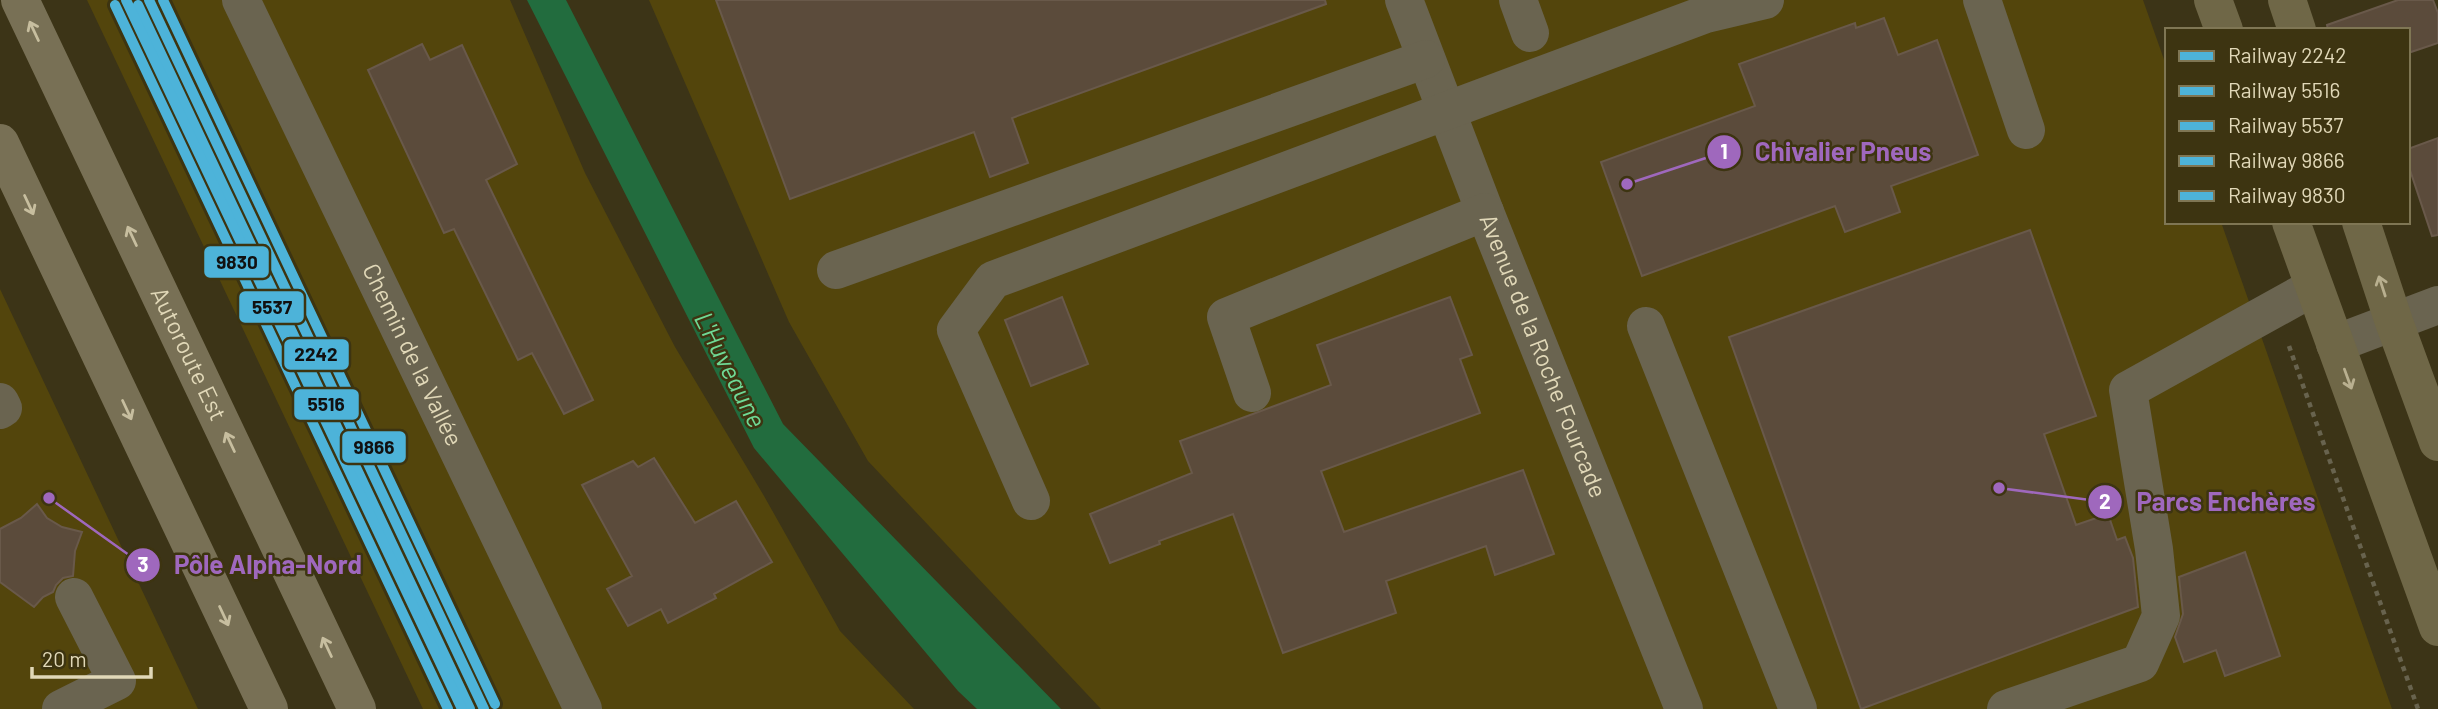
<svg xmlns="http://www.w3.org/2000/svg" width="2438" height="709" viewBox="0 0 2438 709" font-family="Barlow,sans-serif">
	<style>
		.built { fill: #53450c }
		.water { fill: #226c3e }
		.building { fill: #5b4b3b; stroke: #69594a; stroke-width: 2 }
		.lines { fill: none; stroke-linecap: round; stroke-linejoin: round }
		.path { stroke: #68634e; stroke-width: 4.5; stroke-dasharray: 5 5; stroke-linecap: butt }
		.minor { stroke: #6a6450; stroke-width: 38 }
		.major { stroke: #6f6747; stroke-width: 38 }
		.highway { stroke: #787055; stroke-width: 38 }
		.rail-1-casing { stroke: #3d3411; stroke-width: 16 }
		.rail-2-casing { stroke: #3d3411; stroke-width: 16 }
		.rail-3-casing { stroke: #3d3411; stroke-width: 16 }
		.rail-4-casing { stroke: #3d3411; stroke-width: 16 }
		.rail-5-casing { stroke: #3d3411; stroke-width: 16 }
		.rail-1 { stroke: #4db3d9; stroke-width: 10 }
		.rail-2 { stroke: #4db3d9; stroke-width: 10 }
		.rail-3 { stroke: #4db3d9; stroke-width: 10 }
		.rail-4 { stroke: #4db3d9; stroke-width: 10 }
		.rail-5 { stroke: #4db3d9; stroke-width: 10 }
		.oneway { stroke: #c7be9f }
		.oneway2 { stroke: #b9b090 }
		.labels { text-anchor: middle; stroke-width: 5; stroke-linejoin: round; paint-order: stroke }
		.street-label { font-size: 24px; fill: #e1d8b8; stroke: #3d3411 }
		.water-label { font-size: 26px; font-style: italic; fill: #6fd995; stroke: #3d3411 }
		.leader { fill: none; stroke: #9f68bd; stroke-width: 2.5 }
		.callout-dot { fill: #9f68bd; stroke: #3d3411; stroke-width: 2.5 }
		.mark-label { font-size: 21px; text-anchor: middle; font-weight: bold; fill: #fff }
		.callout-label { font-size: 26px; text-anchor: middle; font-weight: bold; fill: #9f68bd; stroke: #3d3411; stroke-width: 5; stroke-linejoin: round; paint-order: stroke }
		.line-badge { stroke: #3d3411; stroke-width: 2.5 }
		.pale-badge-label { font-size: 19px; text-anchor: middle; font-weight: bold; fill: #111 }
	</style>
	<rect width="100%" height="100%" fill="#3c3417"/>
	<path class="built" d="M87 0H510L585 173 675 347 764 496 840 631 914 709H423Z
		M649 0H2143L2167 68V222H2221L2392 709H1101L868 461 789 322Z
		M0 289 197 707 198 709H0Z"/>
	<path class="water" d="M527 0H566L783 424 1061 709H977L958 691 754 448Z"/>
	<path class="building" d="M716 0H1325L1326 4 1012 118 1028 163 990 177 974 132 790 199Z
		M2398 0H2433L2438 13V43L2408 53V30H2328L2327 25Z
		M1884 18 1898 55 1937 40 1978 155 1891 186 1900 212 1845 232 1835 206 1642 276 1601 162 1755 106 1739 64 1855 23 1856 28Z
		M422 44 430 60 462 45 517 164 486 180 593 400 564 414 532 353 518 360 454 229 444 233 368 70Z
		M2438 138V235L2432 236 2408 164V149Z
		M2030 230 2096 416 2044 434 2076 525 2108 514 2117 540 2125 537 2133 558 2138 607 1861 709 1729 337Z
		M1062 297 1088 364 1031 386 1005 320Z
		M1450 297 1472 355 1460 359 1480 413 1321 471 1344 532 1523 470 1554 554 1495 575 1486 546 1386 581 1396 613 1283 653 1233 514 1159 541 1160 544 1110 563 1090 514 1192 473 1180 441 1331 385 1317 345Z
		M654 458 695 523 736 501 772 562 714 594 716 598 668 623 661 609 628 626 607 589 632 576 582 485 633 461 638 467Z
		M37 504 47 518 62 527 82 532 75 551 73 576 63 578 56 585 53 592 43 597 34 607 0 582V529L21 518Z
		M2245 552 2280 656 2225 676 2216 650 2184 662 2175 637 2183 614 2179 577Z"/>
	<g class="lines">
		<path class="path" d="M2289 346 2418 709"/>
		<g class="minor">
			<path id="s1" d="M241 0 583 709"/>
			<path id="s2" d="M1404 0 1485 212 1684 709"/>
			<path d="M1518 0 1530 33"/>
			<path d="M1982 0 2026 130"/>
			<path d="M836 270 1426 59"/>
			<path d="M1646 326 1798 709"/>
			<path d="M2335 344 2438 305"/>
			<path d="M1252 393 1226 317 1485 212"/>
			<path d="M0 402 3 408 0 410"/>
			<path d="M1031 501 956 330 993 280 1706 14 1765 0"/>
			<path d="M61 709 117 681 74 597"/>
			<path d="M2006 709 2140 663 2161 616 2154 549 2128 390 2314 287"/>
		</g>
		<path class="major" d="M2213 0 2224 30
			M2287 0 2297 30
			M2291 222 2438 627
			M2361 222 2394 322 2438 442"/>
		<g class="highway">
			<path id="s3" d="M20 0 357 709"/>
			<path d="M0 143 269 709"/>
		</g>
		<defs>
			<path id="rail-1" d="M149 0 484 709"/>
			<path id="rail-2" d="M138 5 470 709"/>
			<path id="rail-3" d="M126 0 462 709"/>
			<path id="rail-4" d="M163 0 495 704"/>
			<path id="rail-5" d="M115 5 448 709"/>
		</defs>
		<use href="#rail-1" class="rail-1-casing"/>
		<use href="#rail-2" class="rail-2-casing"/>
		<use href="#rail-3" class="rail-3-casing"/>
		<use href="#rail-4" class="rail-4-casing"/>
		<use href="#rail-5" class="rail-5-casing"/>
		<use href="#rail-1" class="rail-1"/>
		<use href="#rail-2" class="rail-2"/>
		<use href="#rail-3" class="rail-3"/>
		<use href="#rail-4" class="rail-4"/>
		<use href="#rail-5" class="rail-5"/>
	</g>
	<defs><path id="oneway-shaft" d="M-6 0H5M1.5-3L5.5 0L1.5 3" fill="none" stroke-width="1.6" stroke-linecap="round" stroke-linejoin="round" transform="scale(1.75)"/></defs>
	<g class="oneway">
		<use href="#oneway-shaft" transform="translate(34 31) rotate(-115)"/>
		<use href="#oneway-shaft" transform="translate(29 205) rotate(65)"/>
		<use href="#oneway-shaft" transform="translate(132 236) rotate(-115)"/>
		<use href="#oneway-shaft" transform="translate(127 410) rotate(65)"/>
		<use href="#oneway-shaft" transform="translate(230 442) rotate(-115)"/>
		<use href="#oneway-shaft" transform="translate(224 616) rotate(65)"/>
		<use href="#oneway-shaft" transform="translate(327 647) rotate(-115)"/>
	</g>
	<g class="oneway2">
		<use href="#oneway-shaft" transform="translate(2382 286) rotate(-108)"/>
		<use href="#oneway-shaft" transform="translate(2348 379) rotate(70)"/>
	</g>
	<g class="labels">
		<g class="street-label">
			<text dy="8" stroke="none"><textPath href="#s1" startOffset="394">Chemin de la Vallée</textPath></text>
			<text dy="8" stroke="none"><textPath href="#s3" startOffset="392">Autoroute Est</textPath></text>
			<text dy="8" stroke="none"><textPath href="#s2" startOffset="382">Avenue de la Roche Fourcade</textPath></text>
		</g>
		<g class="water-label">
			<text transform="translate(730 370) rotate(63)" y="9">L'Huveaune</text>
		</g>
	</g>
	<path class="leader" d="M1627 184L1724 152M1999 488L2105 502M49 498L143 565"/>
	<g class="callout-dot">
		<circle cx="1627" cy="184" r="7"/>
		<circle cx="1999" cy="488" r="7"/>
		<circle cx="49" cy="498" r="7"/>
		<circle cx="1724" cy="152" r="18"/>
		<circle cx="2105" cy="502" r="18"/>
		<circle cx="143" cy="565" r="18"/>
	</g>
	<g class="mark-label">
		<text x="1724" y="159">1</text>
		<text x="2105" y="509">2</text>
		<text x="143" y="572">3</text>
	</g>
	<g class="callout-label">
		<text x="1843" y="161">Chivalier Pneus</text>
		<text x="2226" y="511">Parcs Enchères</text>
		<text x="268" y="574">Pôle Alpha-Nord</text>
	</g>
	<g class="line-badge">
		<rect x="203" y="245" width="67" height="34" rx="7" fill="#4db3d9"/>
		<rect x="238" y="290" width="67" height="34" rx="7" fill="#4db3d9"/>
		<rect x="283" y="338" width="67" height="33" rx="7" fill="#4db3d9"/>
		<rect x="293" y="388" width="67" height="33" rx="7" fill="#4db3d9"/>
		<rect x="341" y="430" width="66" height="34" rx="7" fill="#4db3d9"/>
	</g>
	<g class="pale-badge-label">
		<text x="237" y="269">9830</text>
		<text x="272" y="314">5537</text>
		<text x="316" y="361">2242</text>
		<text x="326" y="411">5516</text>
		<text x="374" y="454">9866</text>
	</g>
	<rect x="2165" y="28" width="245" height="196" fill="#3d3411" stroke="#7f7654" stroke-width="2"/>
	<rect x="2179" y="51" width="35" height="10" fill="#4db3d9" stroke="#7f7654" stroke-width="2"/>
	<text x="2228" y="63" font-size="21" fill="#e1d8b8">Railway 2242</text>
	<rect x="2179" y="86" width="35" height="10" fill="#4db3d9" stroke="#7f7654" stroke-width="2"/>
	<text x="2228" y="98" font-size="21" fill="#e1d8b8">Railway 5516</text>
	<rect x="2179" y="121" width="35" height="10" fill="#4db3d9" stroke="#7f7654" stroke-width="2"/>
	<text x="2228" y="133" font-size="21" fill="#e1d8b8">Railway 5537</text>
	<rect x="2179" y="156" width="35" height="10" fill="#4db3d9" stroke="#7f7654" stroke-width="2"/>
	<text x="2228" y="168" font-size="21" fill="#e1d8b8">Railway 9866</text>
	<rect x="2179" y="191" width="35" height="10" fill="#4db3d9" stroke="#7f7654" stroke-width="2"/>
	<text x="2228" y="203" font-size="21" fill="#e1d8b8">Railway 9830</text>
	<path d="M32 667v10h119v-10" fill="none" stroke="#e1d8b8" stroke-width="3.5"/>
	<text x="42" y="667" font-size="21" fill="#e1d8b8" stroke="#3d3411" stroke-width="5" paint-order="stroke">20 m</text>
</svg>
